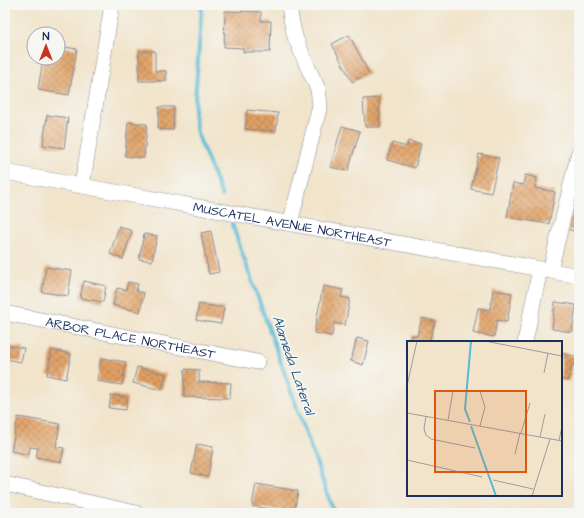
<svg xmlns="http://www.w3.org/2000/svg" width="584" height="518" viewBox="0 0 584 518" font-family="'Architects Daughter',sans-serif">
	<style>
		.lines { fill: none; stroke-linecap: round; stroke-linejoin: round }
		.stream { stroke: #55bad3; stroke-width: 4 }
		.building { fill: url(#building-cross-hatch) }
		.minor-casing { stroke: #868a94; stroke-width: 16 }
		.minor { stroke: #fff; stroke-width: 15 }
		.labels { text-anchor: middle; stroke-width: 3.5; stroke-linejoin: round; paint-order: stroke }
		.street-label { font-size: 13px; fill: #1b2f5e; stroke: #f6f6f2 }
		.water-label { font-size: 14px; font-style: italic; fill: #2c5981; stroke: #f6f6f2 }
		.inset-river { fill: none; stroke: #55bad3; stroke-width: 2 }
		.inset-road { fill: none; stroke: #9b9c9f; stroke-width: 1 }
		.view { fill: #de5710; fill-opacity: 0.15; stroke: #de5710; stroke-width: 2 }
		.inset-edge { fill: none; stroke: #1b2f5e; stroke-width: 2 }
	</style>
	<defs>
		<pattern id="building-cross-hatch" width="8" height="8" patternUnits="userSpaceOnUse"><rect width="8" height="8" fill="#e1a063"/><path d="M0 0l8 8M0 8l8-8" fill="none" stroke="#b68355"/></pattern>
	</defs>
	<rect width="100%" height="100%" fill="#f6f6f2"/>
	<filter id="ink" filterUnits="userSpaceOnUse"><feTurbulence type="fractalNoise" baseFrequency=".025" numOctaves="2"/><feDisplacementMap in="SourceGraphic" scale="8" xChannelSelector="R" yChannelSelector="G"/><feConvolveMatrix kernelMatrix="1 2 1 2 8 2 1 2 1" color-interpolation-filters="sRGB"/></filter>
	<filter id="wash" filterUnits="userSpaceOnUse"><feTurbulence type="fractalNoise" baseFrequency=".012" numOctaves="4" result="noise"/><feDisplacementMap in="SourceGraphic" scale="16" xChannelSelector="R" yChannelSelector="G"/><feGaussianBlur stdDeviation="0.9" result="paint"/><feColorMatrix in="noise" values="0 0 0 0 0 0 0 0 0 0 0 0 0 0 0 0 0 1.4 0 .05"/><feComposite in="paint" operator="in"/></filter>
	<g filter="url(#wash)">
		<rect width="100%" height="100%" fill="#f1e4cb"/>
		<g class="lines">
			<path class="stream" d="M202 5 194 114 197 133 222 196
				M232 224 334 513"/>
		</g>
		<g id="blocks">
			<path class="building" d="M225 11 261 12V21H271L270 52H243V48L224 47Z
				M349 35 369 73 352 82 332 44Z
				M58 46 77 49 69 95 38 90 43 59 53 61 54 58H58Z
				M139 51H155V71H166V81H139Z
				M379 98 380 127H365L363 99Z
				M159 107H174L173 130 158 129Z
				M247 110 278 113 276 131 245 129Z
				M47 115 68 118 64 148 43 145Z
				M128 122 147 124 144 158 125 156Z
				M342 126 360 131 348 171 330 167Z
				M408 141 421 144 415 168 387 160 392 143 407 147Z
				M479 154 499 158 491 193 471 189Z
				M525 175 537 178 535 188 555 192 549 224 507 217 513 183 523 185Z
				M572 197 579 198V232L566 229Z
				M119 226 132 231 123 259 110 254Z
				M211 231 219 272 209 274 201 233Z
				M144 234 157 236 152 261 139 259Z
				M46 267 72 271 68 296 42 292Z
				M84 281 106 286 103 302 80 298Z
				M128 282 138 284 136 291 144 293 140 312 113 305 117 288 126 290Z
				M323 286 343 290 341 297 350 299 345 325 334 323 332 336 314 333Z
				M493 290 512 293 507 322 497 320 494 337 473 333 478 308 490 310Z
				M555 302 576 305 572 332 552 329Z
				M199 304 224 308 221 324 196 320Z
				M422 318 435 321 429 342H410L412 335 417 336Z
				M357 338 369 341 363 365 351 361Z
				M5 345 24 348 21 362 5 359Z
				M52 350 71 354 66 379 47 375Z
				M561 353 579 357V366L572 365 569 381 561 380Z
				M101 358 126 362 122 385 97 381Z
				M137 367 166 374 162 390 133 383Z
				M185 369 199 370V382L231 383 230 398 184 397Z
				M111 395 127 397 126 410 109 408Z
				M18 417 60 424 56 447 64 448 61 462 36 457 38 448 30 447 29 455 11 451Z
				M197 444 213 447 208 477 191 473Z
				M256 484 298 491 294 513 252 506Z"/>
		</g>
	</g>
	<g filter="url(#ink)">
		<use href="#blocks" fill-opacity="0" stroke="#868a94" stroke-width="1"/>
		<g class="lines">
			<defs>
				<g id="minor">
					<path d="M289 5 291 19 295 37 309 70 318 89 320 105 290 224"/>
					<path id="s1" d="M5 172 579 276"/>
					<path d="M82 186 112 5"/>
					<path d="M550 271 579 152"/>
					<path id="s2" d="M5 313 257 362"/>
					<path d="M525 342 540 269"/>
					<path d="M5 484 136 513"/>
				</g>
			</defs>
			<use href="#minor" class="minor-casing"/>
			<use href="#minor" class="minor"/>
		</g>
	</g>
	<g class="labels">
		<g class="street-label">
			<text dy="5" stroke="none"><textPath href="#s1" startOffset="292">MUSCATEL AVENUE NORTHEAST</textPath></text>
			<text dy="5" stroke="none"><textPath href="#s2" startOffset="128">ARBOR PLACE NORTHEAST</textPath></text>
		</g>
		<g class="water-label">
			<text transform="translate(294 365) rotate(71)" y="5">Alameda Lateral</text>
		</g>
	</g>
	<g transform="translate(407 341)">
		<rect width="155" height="155" fill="#f1e4cb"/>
		<path class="inset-river" d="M63 81 58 68 64 0M64 85 89 155"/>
		<path class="inset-road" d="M78 0 155 15M137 32 141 12M0 45 10 0M73 50 78 66 73 85M0 72 155 100M19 75 17 88 19 94 24 98 68 107M41 79 46 50M114 92 123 62M133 96 138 73M152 99 155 86M108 113 113 92M0 119 75 136M86 139 126 148M125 155 143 98"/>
		<path class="view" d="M28 50H119V131H28Z"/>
		<rect width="155" height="155" class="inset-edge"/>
	</g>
	<rect width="584" height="518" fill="none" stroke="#f6f6f2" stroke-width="20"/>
	<g transform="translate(46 46)"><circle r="19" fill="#f6f6f2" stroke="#9ea6b7"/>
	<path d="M0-3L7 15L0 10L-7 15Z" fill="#c8321e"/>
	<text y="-6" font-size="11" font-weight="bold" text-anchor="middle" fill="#1b2f5e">N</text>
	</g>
</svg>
